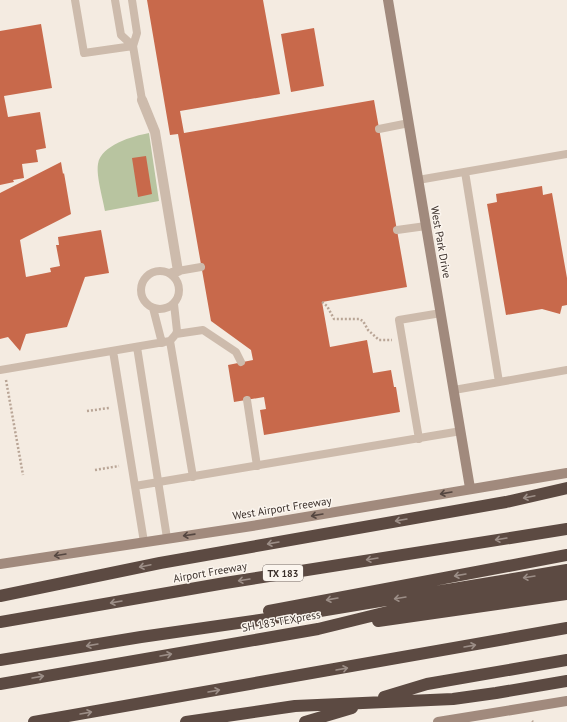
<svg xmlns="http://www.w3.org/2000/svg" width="567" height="722" viewBox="0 0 567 722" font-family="'PT Sans',sans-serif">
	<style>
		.green { fill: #b8c4a0 }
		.building { fill: #c8694b }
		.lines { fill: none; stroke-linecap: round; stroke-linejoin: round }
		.path { stroke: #b9a596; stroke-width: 2.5; stroke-dasharray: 2 2; stroke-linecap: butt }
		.lane { stroke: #cdbbac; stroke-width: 8 }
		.street { stroke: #cdbbac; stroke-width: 10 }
		.secondary { stroke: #a18a7d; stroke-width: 10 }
		.highway { stroke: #5c4a42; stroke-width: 12 }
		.oneway { stroke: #544640 }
		.oneway2 { stroke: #9c8e87 }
		.labels { text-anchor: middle; stroke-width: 3; stroke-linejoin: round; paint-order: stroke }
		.shield { fill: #fbf5ee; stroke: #756b66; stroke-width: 1 }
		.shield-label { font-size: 10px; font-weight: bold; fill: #3b302b }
		.street-label { font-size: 11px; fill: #3b302b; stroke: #fbf5ee }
	</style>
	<rect width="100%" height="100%" fill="#f4ebe1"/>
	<path class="green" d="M149 133 159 201 105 211C103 199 96 176 98 164 101 145 133 136 149 133Z"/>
	<path class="building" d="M147 0H263L280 94 180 111 184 133 374 100 407 287 322 302 330 347 367 340 373 373 391 370 394 387H396L400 412 264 435 260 410 266 409 264 397 234 402 228 365 253 360 251 350 211 321 178 134 170 135Z
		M41 24 52 88 4 96 8 117 40 112 46 148 36 150 38 162 22 164 24 178 13 180 14 182 0 185V31Z
		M314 28 324 86 291 92 281 34Z
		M146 156 152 194 138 197 132 158Z
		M61 162 63 174 64 173 71 214 20 240 26 277 51 272 50 268 60 266 56 245H59L58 237 101 230 109 273 85 277 67 327 26 334 20 351 8 337 0 339V193Z
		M542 186 543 195 552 193 567 278V305L562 306 560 314 542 309 506 315 487 204 497 202 496 194Z"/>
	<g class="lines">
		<path class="path" d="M322 302 327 306 334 319H359L363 321 368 330 379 340H392
			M6 380 23 475
			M87 411 109 408
			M95 470 119 466
			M532 721 533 722"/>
		<path class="lane" d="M75 0 84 53 133 46
			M115 0 121 35 133 46
			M132 0 137 33 133 46 142 100
			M379 129 409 123
			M465 172 499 382
			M418 180 567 154
			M397 230 426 226
			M141 290a19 19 0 1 1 38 0a19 19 0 1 1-38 0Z
			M172 272 201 267
			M153 308 162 343
			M176 334 203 330 236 352 241 362
			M170 341 193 477
			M137 347 167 538
			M113 351 144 542
			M0 370 170 341 176 334 177 331 174 304
			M454 390 567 370
			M247 400 257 466
			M419 439 399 320 441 313
			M135 486 461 431"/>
		<path class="street" d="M142 100 155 132 178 271"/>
		<path class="secondary" d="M388 0 470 488
			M0 564 252 526 567 473
			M438 722 567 701"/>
		<path class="highway" d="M0 596 160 563 506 502 567 488
			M269 611 567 555
			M378 621 567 594
			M0 622 225 583 567 529
			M0 660 141 637 308 613 567 570
			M0 684 318 629 416 605 567 582
			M384 697 427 684 567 660
			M34 722 567 628
			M186 722 295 706 453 699 496 693 567 681
			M305 722 352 708"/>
	</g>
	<defs><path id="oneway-shaft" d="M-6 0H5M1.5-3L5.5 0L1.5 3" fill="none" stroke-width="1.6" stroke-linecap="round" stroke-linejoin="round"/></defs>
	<g class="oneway">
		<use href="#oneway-shaft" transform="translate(446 493) rotate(170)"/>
		<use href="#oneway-shaft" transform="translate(317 515) rotate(170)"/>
		<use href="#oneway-shaft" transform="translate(189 535) rotate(172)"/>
		<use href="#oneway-shaft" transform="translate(60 555) rotate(171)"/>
	</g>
	<g class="oneway2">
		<use href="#oneway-shaft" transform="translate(529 497) rotate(168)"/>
		<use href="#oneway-shaft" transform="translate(401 520) rotate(170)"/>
		<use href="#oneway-shaft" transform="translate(501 539) rotate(171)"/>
		<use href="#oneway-shaft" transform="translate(273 543) rotate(170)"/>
		<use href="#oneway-shaft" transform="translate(372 559) rotate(171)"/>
		<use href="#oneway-shaft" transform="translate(145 566) rotate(168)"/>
		<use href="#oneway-shaft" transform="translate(460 575) rotate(170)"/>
		<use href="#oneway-shaft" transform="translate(529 577) rotate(171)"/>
		<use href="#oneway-shaft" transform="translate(244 580) rotate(171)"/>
		<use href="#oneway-shaft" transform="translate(400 598) rotate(171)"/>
		<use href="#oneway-shaft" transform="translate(332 599) rotate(170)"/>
		<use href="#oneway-shaft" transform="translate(116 602) rotate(170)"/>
		<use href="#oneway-shaft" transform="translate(92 645) rotate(170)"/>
		<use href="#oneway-shaft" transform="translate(470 646) rotate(-10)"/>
		<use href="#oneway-shaft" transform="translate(166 655) rotate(-10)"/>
		<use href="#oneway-shaft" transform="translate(342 669) rotate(-10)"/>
		<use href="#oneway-shaft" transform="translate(38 677) rotate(-10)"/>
		<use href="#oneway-shaft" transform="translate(214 691) rotate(-10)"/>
		<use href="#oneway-shaft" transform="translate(86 713) rotate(-10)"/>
	</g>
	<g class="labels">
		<rect class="shield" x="263" y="565" width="40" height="16" rx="3"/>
		<g class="shield-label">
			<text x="283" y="577">TX 183</text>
		</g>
		<g class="street-label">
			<text transform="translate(441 242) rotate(80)" y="4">West Park Drive</text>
			<text transform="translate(282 508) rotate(-9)" y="4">West Airport Freeway</text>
			<text transform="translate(210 572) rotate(-10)" y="4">Airport Freeway</text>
			<text transform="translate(281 621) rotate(-10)" y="4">SH 183 TEXpress</text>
		</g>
	</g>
</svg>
